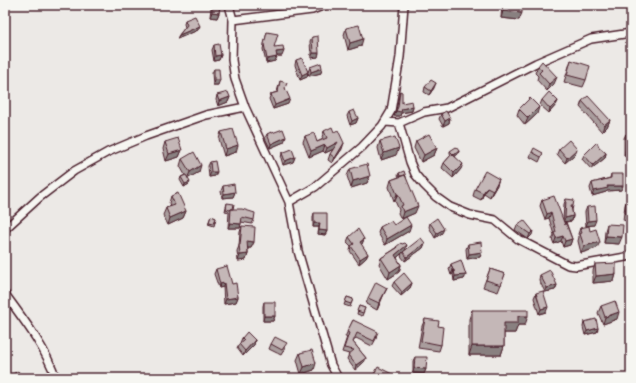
<svg xmlns="http://www.w3.org/2000/svg" width="636" height="383" viewBox="0 0 636 383" font-family="'Playpen Sans',sans-serif">
	<style>
		.lines { fill: none; stroke-linecap: round; stroke-linejoin: round }
		.minor-casing { stroke: #4a1f2b; stroke-width: 10 }
		.minor { stroke: #f6f6f2; stroke-width: 7 }
		.wall { fill: #a99d9d; stroke: #4a1f2b }
		.shaded-wall { fill: #898080; stroke: #4a1f2b }
		.building { fill: #c4b7b7; stroke: #4a1f2b }
	</style>
	<rect width="100%" height="100%" fill="#ece9e6"/>
	<filter id="ink" filterUnits="userSpaceOnUse"><feTurbulence type="fractalNoise" baseFrequency=".025" numOctaves="2"/><feDisplacementMap in="SourceGraphic" scale="8" xChannelSelector="R" yChannelSelector="G"/><feConvolveMatrix kernelMatrix="1 2 1 2 8 2 1 2 1" color-interpolation-filters="sRGB"/></filter>
	<g filter="url(#ink)">
		<g class="lines">
			<defs>
				<path id="minor" d="M229 5 233 20 232 60 235 79 245 107 289 202 298 251 331 365 338 378
					M233 20 312 10 325 5
					M385 122 399 123 424 112 447 108 536 63 591 39 631 33
					M399 123 410 162 415 174 424 185 436 197 450 207 470 215 495 220 518 239 568 265 576 266 631 256
					M289 202 315 187 362 147 382 126 391 111 400 57 404 5
					M5 229 40 197 74 171 108 152 146 136 206 115 245 107
					M5 294C24 320 45 347 56 378"/>
			</defs>
			<use href="#minor" class="minor-casing"/>
			<use href="#minor" class="minor"/>
		</g>
		<path class="wall" d="M212 5H220L219 13 217 18 210 17 211 8Z
			M502 5H522L519 20 501 18Z
			M185 20 198 30 177 39 179 35 185 27 184 24Z
			M346 28 361 46 348 50 344 35Z
			M267 32 274 47 282 56H277L275 61 266 63 263 49Z
			M312 37 318 57 311 58 310 41Z
			M214 45 221 55 219 60 214 61 212 50Z
			M296 60 308 72 310 67 321 73 309 76 308 73 307 77 300 80 295 65Z
			M571 60 586 80 583 87 564 82Z
			M538 66 554 84 547 91 537 80 538 76 535 73Z
			M214 69 218 85H213L212 73Z
			M280 81 285 88 288 104 273 109 269 99 271 94 277 92Z
			M425 87 434 88 429 95 424 92Z
			M400 91 402 103 413 106 412 111 401 113 400 116H394L396 110 399 96Z
			M217 95 230 97 228 102 218 106 216 100Z
			M542 100 558 101 556 105 549 113 540 105Z
			M582 101 610 120 607 127 602 132 580 107Z
			M519 109 537 114 525 125 517 115Z
			M349 112 358 118 356 123 350 125 347 116Z
			M441 114 450 118 449 123 443 126 439 119Z
			M324 131 342 149 332 163 328 160 330 154 334 149 325 153 323 151 309 157 303 142 305 136 317 142 323 139 322 137Z
			M221 132 236 152 224 156 219 139Z
			M272 133 284 142 270 148 265 138 267 134Z
			M626 134 631 164H628L627 156H624V138Z
			M380 141 396 155 381 160 378 148Z
			M416 141 437 148 434 155 421 162 414 148Z
			M165 142 182 150 179 157 166 161 163 149Z
			M599 147 606 153 605 158 591 169 582 159 584 155Z
			M559 149 575 154 565 163 557 154Z
			M450 151H459L458 154 455 156 461 169 453 178 442 168 444 163 451 155 450 153Z
			M532 152 543 153 539 162 530 157Z
			M282 153 295 157 293 162 283 165 281 158Z
			M182 159 199 172 188 178 189 184 184 187 180 180 181 177 185 175 180 166Z
			M210 162 215 176 209 177 208 166Z
			M350 169 370 176 367 183 351 188 347 176Z
			M399 173 406 177 415 213 401 219 398 213 399 210 395 201H394L389 187 391 180 399 177 398 175Z
			M611 174 621 190 607 191 606 192 592 196 590 188 592 183 610 178Z
			M497 185 490 197 484 193 481 200 473 196 475 189Z
			M223 186 235 192 233 197 222 198 221 191Z
			M171 196 186 211 183 218 168 225 163 215 166 208 170 206 169 203Z
			M628 198H631V222L623 220 625 205Z
			M566 199 573 206 572 210 573 216 572 221 566 222 572 239 570 245 563 247 561 241 554 244 552 239 554 235 549 218 545 219 540 206 542 200 563 221 564 204Z
			M227 203 233 209 254 220 252 224 241 222 240 228H228L229 212 225 211Z
			M587 207 594 225 586 226 585 212Z
			M314 213 327 231 325 235 318 234 319 227H313V217Z
			M211 216 216 218 214 226 208 224Z
			M430 223 442 233 435 238 429 227Z
			M607 224 619 244 604 243 605 231Z
			M394 225 409 231 385 245 378 233 380 227Z
			M517 225 532 235 528 239 515 230Z
			M242 226 254 242 251 248H248V254L246 260 238 261 237 251 239 246 240 232Z
			M580 228 590 231 597 248 581 253 578 241 579 237 578 234Z
			M349 237 364 239 362 244 361 245 368 254 366 258 359 264 350 251 351 246 347 242Z
			M425 243 423 248 405 261 401 256 402 253 397 258 401 265 399 272 388 279 379 264 381 258 395 249 396 247 405 250Z
			M468 244 482 252 480 257 467 259 466 249Z
			M451 264 466 275 464 279 454 281 453 274 451 275 449 269Z
			M595 264 616 274 614 281 593 283V271Z
			M216 269 232 284 238 297 236 302 224 304 223 287 219 288 214 274Z
			M490 269 505 274 498 292 483 287Z
			M540 275 557 285 555 290 545 292 539 280Z
			M631 279V296H629Z
			M394 282 412 283 410 288 401 296 392 286Z
			M387 288 384 294 377 310 366 304 368 298Z
			M536 293 546 312 539 314 534 298Z
			M347 297 353 299 350 307 344 305Z
			M264 302 275 316 273 321H263V306Z
			M359 306 365 308 362 316 357 314Z
			M601 306 617 319 603 324 598 313Z
			M472 310 525 325H518L515 333H504V346L501 355H469V319Z
			M425 319 438 326 441 345 439 351 418 348 422 326Z
			M353 320 377 337 372 346 356 338 353 342 366 358 364 362 355 370 347 359 349 354 342 352 347 337H345Z
			M584 322 598 328 597 332 585 335 583 327Z
			M242 338 255 340 254 345 243 356 237 348 239 344 240 343Z
			M271 344 285 348 281 355 269 349Z
			M300 353 314 370 305 373 308 378H296V376L301 374 297 360Z
			M415 357 426 369 424 374 413 373V361Z
			M374 374 394 375 393 378H373Z"/>
		<path class="shaded-wall" d="M503 11 522 13 519 20 501 18Z
			M212 12 219 13 217 18 210 17Z
			M200 26 198 30 177 39 179 35Z
			M363 39 361 46 348 50 350 43Z
			M284 51 282 56H274L276 52Z
			M313 53H319L318 57 311 58Z
			M221 55 219 60 214 61 215 56Z
			M277 57 275 61 266 63 267 59Z
			M322 68 321 73 309 76 311 72Z
			M308 72 307 77 300 80 302 75Z
			M557 77 554 84 547 91 549 84Z
			M214 80H220L218 85H213Z
			M436 83 434 88 429 95 431 91Z
			M230 97 228 102 218 106 219 101Z
			M290 99 288 104 273 109 275 105Z
			M558 101 556 105 549 113 550 109Z
			M413 106 412 111 401 113 400 116H394L396 111 402 109Z
			M539 107 537 114 525 125 528 118Z
			M358 118 356 123 350 125 352 121Z
			M450 118 449 123 443 126 445 121Z
			M610 120 607 127 602 132 604 125Z
			M286 137 284 142 270 148 271 144Z
			M338 142 336 148 325 153 327 148Z
			M344 143 342 149 332 163Z
			M238 145 236 152 224 156 226 149Z
			M325 145 323 151 309 157 311 151Z
			M399 148 396 155 381 160 384 153Z
			M437 148 434 155 421 162 424 155Z
			M577 149 575 154 565 163 567 158Z
			M182 150 179 157 166 161 169 154Z
			M459 151 458 154 453 158 454 155Z
			M625 151H628L627 156H624Z
			M606 153 605 158 591 169 593 165Z
			M295 157 293 162 283 165 285 161Z
			M631 159V164H628L629 160Z
			M463 164 461 169 453 178 454 173Z
			M201 165 199 172 187 179 190 172Z
			M211 172H217L215 176 209 177Z
			M370 176 367 183 351 188 353 181Z
			M499 179 497 185 490 197 493 190Z
			M190 182 189 184 184 187 185 184Z
			M607 186H623L621 190 607 191 606 192 592 196 594 191Z
			M487 187 484 193 481 200 483 193Z
			M235 192 233 197 222 198 224 194Z
			M397 194H398L395 201H394Z
			M418 206 415 213 401 219 403 212Z
			M186 211 183 218 168 225 170 218Z
			M551 212 549 218 545 219 547 214Z
			M573 216 572 221 563 222 565 218Z
			M596 220 594 225 586 226 588 221Z
			M230 223 241 224 240 228H228Z
			M314 223H320L319 227H313Z
			M411 225 409 231 385 245 387 239Z
			M444 229 442 233 435 238 437 233Z
			M319 230 327 231 325 235 318 234Z
			M533 231 532 235 528 239 530 234Z
			M563 236 561 241 554 244 556 238Z
			M606 236 622 237 619 244 604 243Z
			M364 239 362 244 358 247 360 242Z
			M572 239 570 245 563 247 565 241Z
			M247 241 254 242 251 248H244Z
			M600 242 597 248 581 253 584 246Z
			M425 243 423 248 405 261 407 257Z
			M407 245 405 251 403 252 402 253 392 262 395 255Z
			M482 252 480 257 467 259 469 254Z
			M248 254 246 260 238 261 240 255Z
			M368 254 366 258 359 264 360 259Z
			M401 265 399 272 388 279 390 272Z
			M453 270H454L453 274 451 275Z
			M616 274 614 281 593 283 596 276Z
			M466 275 464 279 454 281 455 276Z
			M224 283 223 287 219 288 220 284Z
			M412 283 410 288 401 296 402 292Z
			M557 285 555 290 545 292 547 288Z
			M387 288 384 294 377 310 379 303Z
			M631 290V296H629Z
			M238 297 236 302 224 304 226 299Z
			M548 307 546 312 539 314 541 309Z
			M619 312 617 319 603 324 605 317Z
			M264 316H275L273 321H263Z
			M518 316H528L525 325H518L515 333H501L504 323Z
			M598 328 597 332 585 335 587 331Z
			M255 340 254 345 243 356 245 351Z
			M472 346H504L501 355H469Z
			M366 358 364 362 355 370 356 365Z
			M316 363 314 370 301 374 304 367Z
			M414 368 426 369 424 374 413 373Z"/>
		<path class="building" d="M212 5H220L219 13 212 12Z
			M504 5H522V13L503 11Z
			M195 16 200 26 179 35 187 25 185 20Z
			M359 25 363 39 350 43 346 28Z
			M267 32 278 34 274 47 283 46 284 51 276 52 277 57 267 59 264 44Z
			M318 36 319 53H313L312 37Z
			M219 44 221 55 215 56 214 45Z
			M302 58 308 72 302 75 296 60Z
			M571 60 590 66 586 80 567 75Z
			M542 61 557 77 549 84 539 73 542 70 538 66Z
			M321 63 322 68 311 72 310 67Z
			M214 69H219L220 80H214Z
			M431 80 436 83 431 91 425 87Z
			M280 81 287 83 285 88 290 99 275 105 271 94 278 92Z
			M400 91 402 92V103L412 101 413 106 402 109 401 112 396 111 398 107Z
			M228 92 230 97 219 101 217 95Z
			M549 92 558 101 550 109 542 100Z
			M588 96 610 120 604 125 582 101Z
			M530 98 539 107 528 118 519 109Z
			M354 110 358 118 352 121 349 112Z
			M446 111 450 118 445 121 441 114Z
			M332 127 334 132 338 130 344 143 335 158 330 154 338 142 327 148 325 145 311 151 305 136 314 133 317 142 327 138 324 131Z
			M233 129 238 145 226 149 221 132Z
			M283 129 286 137 271 144 267 134 271 132 272 133Z
			M631 133V159L629 160 628 151H625L626 134Z
			M429 134 437 148 424 155 416 141Z
			M395 137 399 148 384 153 380 141Z
			M178 138 182 150 169 154 165 142Z
			M569 140 577 149 567 158 559 149Z
			M597 142 599 147 606 153 593 165 584 155Z
			M456 147 459 151 454 155 450 151Z
			M534 148 543 153 541 157 532 152Z
			M292 149 295 157 285 161 282 153Z
			M194 152 201 165 190 172 182 159Z
			M452 154 463 164 454 173 444 163Z
			M215 161 217 172H211L210 162Z
			M367 164 370 176 353 181 350 169Z
			M404 171 406 177 405 175 400 176 399 173Z
			M485 171 499 179 493 190 487 187 483 193 475 189Z
			M611 174H623V186H607L608 188 594 191 592 183 611 178Z
			M186 175 190 182 185 184 181 177Z
			M405 175 418 206 403 212 401 206 403 205 398 194H397L391 180Z
			M234 184 235 192 224 194 223 186Z
			M178 193 186 211 170 218 166 208 175 205 171 196Z
			M554 196 565 225V221L572 239 565 241 563 236 556 238 554 233 556 232 551 212 547 214 542 200Z
			M628 198H631V214L625 213Z
			M566 199 574 200 573 206H571L573 216 565 218Z
			M227 203 234 204 233 209H231L230 210 226 209Z
			M595 206 596 220 588 221 587 207Z
			M231 209H242L255 213 254 220 242 217 241 224 230 223Z
			M314 213H327V231L319 230 320 223H314Z
			M211 216 216 218 214 223 209 222Z
			M406 217 411 225 387 239 380 227 391 221 394 225Z
			M437 218 444 229 437 233 430 223Z
			M524 220 533 231 530 234 517 225Z
			M607 224 623 225 622 237 606 236Z
			M242 226 255 227 254 242 247 241 248 254 240 255 239 245H240Z
			M589 226 590 231 596 229 600 242 584 246 580 234 582 233 580 228Z
			M358 229 364 239 360 242 368 254 360 259 351 246 354 244 349 237Z
			M421 238 425 243 407 257 403 252Z
			M481 242 482 252 469 254 468 244Z
			M401 243 402 244 405 243 407 245 395 255 401 265 390 272 381 258 397 248 396 247Z
			M461 260 466 275 455 276 454 270H453L451 264Z
			M616 263V274L596 276 595 264Z
			M227 266 232 284 236 283 238 297 226 299 224 283 220 284 216 269Z
			M490 269 505 274 501 285 486 280Z
			M550 270 557 285 547 288 540 275Z
			M404 273 412 283 402 292 394 282Z
			M376 282 387 288 379 303 368 298Z
			M543 291 548 307 541 309 536 293Z
			M347 297 353 299 351 304 345 302Z
			M615 301 619 312 605 317 601 306Z
			M264 302H275V316H264Z
			M359 306 365 308 363 313 357 311Z
			M472 310H528V316H518V323H504V346H472Z
			M425 319 439 321 438 326 443 327 441 345 421 341Z
			M596 319 598 328 587 331 584 322Z
			M353 320 378 332 374 341 357 333 353 342 366 358 356 365 348 355 354 350 344 348 349 333 347 332Z
			M247 332 255 340 245 351 239 344 244 340 242 338Z
			M275 337 287 343 282 350 271 344Z
			M312 350 316 363 304 367 300 353Z
			M415 357H427L426 369 414 368Z
			M378 367 394 375 391 378H389L386 376 385 378H381L374 374Z
			M18 371 23 378H6Z
			M305 372 308 378H297L296 376Z"/>
	</g>
	<rect width="636" height="383" fill="none" stroke="#f6f6f2" stroke-width="20"/>
	<rect x="10" y="10" width="616" height="363" fill="none" stroke="#4a1f2b" stroke-width="1.5" filter="url(#ink)"/>
</svg>
